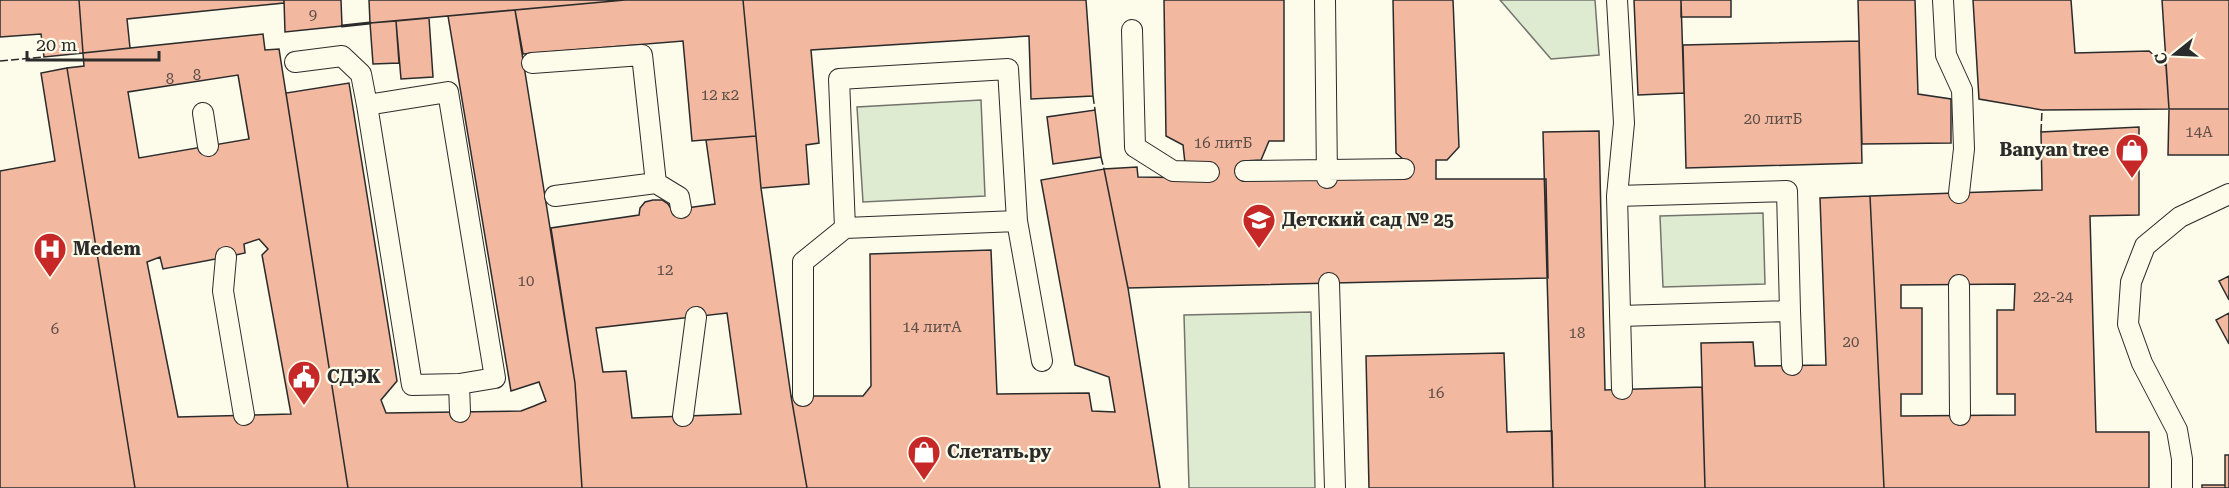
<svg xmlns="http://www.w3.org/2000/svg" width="2229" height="488" viewBox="0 0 2229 488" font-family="'Roboto Serif',serif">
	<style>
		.green { fill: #deebd1; stroke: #74746e; stroke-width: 1.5 }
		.building { fill: #f2b8a0; stroke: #2b2b2b; stroke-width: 1.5; fill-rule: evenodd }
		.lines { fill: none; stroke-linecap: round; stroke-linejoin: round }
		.lane-casing { stroke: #2b2b2b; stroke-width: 22 }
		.lane { stroke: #fdfbea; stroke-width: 20 }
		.fence { stroke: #2b2b2b; stroke-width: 1.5; stroke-dasharray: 8 3; stroke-linecap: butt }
		.wall { stroke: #2b2b2b; stroke-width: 3 }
		.labels { text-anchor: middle; stroke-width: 4.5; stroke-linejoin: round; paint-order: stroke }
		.number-label { font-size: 15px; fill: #5d4e48 }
		.poi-label { font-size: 18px; font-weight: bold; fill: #2b2b2b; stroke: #fdfbea; text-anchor: start }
	</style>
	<rect width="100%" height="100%" fill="#fdfbea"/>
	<path class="green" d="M1500 0H1595L1599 55 1551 59Z
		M981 100 985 196 863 202 857 107Z
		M1763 213 1765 284 1663 287 1660 216Z
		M1311 312 1315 488H1189L1184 315Z"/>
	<path class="building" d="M0 0H79L83 53 44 57 41 34 0 37Z
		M79 0H284V3L127 19 130 48 83 53Z
		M284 0H341L342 26 285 32Z
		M369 0H625L370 23Z
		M625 0H743L756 136 692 141 683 41 523 54 515 10Z
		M743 0H1086L1093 96 1031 99 1029 36 811 50 819 143 806 145 809 184 761 188Z
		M1164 0H1284V141H1269L1261 160 1245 161V180L1404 160 1396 153 1393 0H1453L1459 147 1447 160H1436V179H1546L1548 278 1128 288 1104 169 1137 167 1138 177 1209 178 1185 163 1183 145 1166 136Z
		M1634 0H1681L1684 93 1638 95Z
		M1681 0H1731V17H1681Z
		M1858 0H1915L1918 94 1951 99V143L1862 144Z
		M1973 0H2071L2075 53 2149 51 2166 66 2169 109 2042 110 1979 99Z
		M2162 0H2229V109H2169Z
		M515 10 575 383 582 488H348L286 93 349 83 397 381 381 400 386 413 521 411 534 406 546 401 539 382 511 391 448 16Z
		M429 18 433 77 401 79 396 21Z
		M396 21 399 63 373 64 370 23Z
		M263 34 265 50 279 49 348 488H135L67 68 84 66 83 53ZM238 75 249 139 139 158 128 92ZM259 239 268 249 262 255 291 414 178 417 147 262 160 257 163 269 226 257 245 253 244 244Z
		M1859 41 1862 163 1686 168 1683 45Z
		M67 68 135 488H0V171L55 161 41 73Z
		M2169 109H2229V155H2168Z
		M1095 110 1101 157 1053 164 1047 117Z
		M2139 127V215L2090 216 2096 432H2149V488H1884L1870 196 2042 190 2041 132ZM2015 284 2014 310H1997V394H2015V415L1901 416V394H1922V308H1901V285Z
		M1599 131 1605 390 1702 387 1705 488H1553L1543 132Z
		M756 136 761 188 791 396 807 488H582L575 383 551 228 639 215 640 208 645 202 653 200H662L668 204 672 210 715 204 706 140ZM727 313 741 414 632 418 626 371 603 372 596 328Z
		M1104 169 1128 288 1160 488H807L791 396H863L871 386 870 254 991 250 997 394 1089 393 1092 411 1115 412 1109 377 1075 365 1041 180Z
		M1870 196 1884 488H1705L1701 343 1753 342 1755 366 1826 365 1820 198Z
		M2229 276V300L2219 281Z
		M2229 313V344L2216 320Z
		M1504 353 1507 432 1552 431 1553 488H1369L1366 356Z
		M2225 455H2229V488H2225Z
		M2202 485H2225V488H2202Z"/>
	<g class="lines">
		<defs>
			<path id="lane" d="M1325 0 1327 178
				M1617 0 1624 123 1617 196 1622 389
				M1943 0 1946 55 1962 90 1964 149 1959 193
				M1132 30 1135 147 1173 171 1209 172
				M295 62 342 56 361 74 367 105
				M532 63 642 55 656 183 679 197 681 208
				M203 113 208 146
				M1245 171 1404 169
				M555 196 656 183
				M1617 196 1787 191 1790 311 1620 316
				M845 228 839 79 1008 69 1017 221 1042 361
				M226 257 223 291 244 415
				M1329 283 1335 488
				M1959 285 1960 415
				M1790 311 1792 365
				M459 384 495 378 448 92 367 105 412 385 459 384 460 412
				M803 396V262L845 228 1017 221
				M683 416 696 317
				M2182 488V459L2177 430 2142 363 2128 324 2131 282 2145 246 2180 217 2229 194"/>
		</defs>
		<use href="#lane" class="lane-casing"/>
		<use href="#lane" class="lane"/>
		<path class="fence" d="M0 61 44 57
			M1093 96 1095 110
			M2041 132 2042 110
			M1101 157 1104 169"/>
		<path class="wall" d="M342 26 370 23"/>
	</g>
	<defs>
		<symbol id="shop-pin" viewBox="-11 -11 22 30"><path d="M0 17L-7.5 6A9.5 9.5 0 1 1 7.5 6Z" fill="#c62828" stroke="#fdfbea"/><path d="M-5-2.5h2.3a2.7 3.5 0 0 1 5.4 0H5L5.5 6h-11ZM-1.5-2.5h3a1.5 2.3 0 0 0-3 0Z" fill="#fff"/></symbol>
		<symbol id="school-pin" viewBox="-11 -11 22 30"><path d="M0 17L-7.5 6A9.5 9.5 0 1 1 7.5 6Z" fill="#c62828" stroke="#fdfbea"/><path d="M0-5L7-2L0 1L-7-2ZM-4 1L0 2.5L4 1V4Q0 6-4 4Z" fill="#fff"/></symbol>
		<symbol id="hospital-pin" viewBox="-11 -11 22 30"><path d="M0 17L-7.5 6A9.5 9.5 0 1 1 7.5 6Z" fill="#c62828" stroke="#fdfbea"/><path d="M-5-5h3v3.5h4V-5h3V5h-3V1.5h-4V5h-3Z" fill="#fff"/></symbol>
		<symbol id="civic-pin" viewBox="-11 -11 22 30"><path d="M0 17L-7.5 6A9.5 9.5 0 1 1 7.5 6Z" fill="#c62828" stroke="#fdfbea"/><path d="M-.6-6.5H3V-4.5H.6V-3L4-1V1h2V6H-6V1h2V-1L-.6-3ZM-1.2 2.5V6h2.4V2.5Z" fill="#fff"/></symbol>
	</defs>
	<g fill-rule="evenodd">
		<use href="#shop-pin" x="2113" y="131" width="38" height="52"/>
		<use href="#school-pin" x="1240" y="201" width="38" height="52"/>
		<use href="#hospital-pin" x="31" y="230" width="38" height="52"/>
		<use href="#civic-pin" x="285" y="358" width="38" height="52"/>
		<use href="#shop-pin" x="905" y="433" width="38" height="52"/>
	</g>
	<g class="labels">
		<g class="number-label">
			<text x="313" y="20">9</text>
			<text x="197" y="80">8</text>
			<text x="170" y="84">8</text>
			<text x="720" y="100">12 к2</text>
			<text x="1773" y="124">20 литБ</text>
			<text x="2199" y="137">14А</text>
			<text x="1223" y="148">16 литБ</text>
			<text x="665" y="275">12</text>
			<text x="526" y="286">10</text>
			<text x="2053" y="302">22-24</text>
			<text x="932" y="332">14 литА</text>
			<text x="55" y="334">6</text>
			<text x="1577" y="338">18</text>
			<text x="1851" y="347">20</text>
			<text x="1436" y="398">16</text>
		</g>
		<g class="poi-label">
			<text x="2109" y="156" text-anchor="end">Banyan tree</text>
			<text x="1282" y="226">Детский сад № 25</text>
			<text x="73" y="255">Medem</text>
			<text x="327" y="383">СДЭК</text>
			<text x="947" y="458">Слетать.ру</text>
		</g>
	</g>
	<g transform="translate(2175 54) rotate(252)" stroke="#fdfbea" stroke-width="4.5" paint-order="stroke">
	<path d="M0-4.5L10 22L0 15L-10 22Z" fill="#2b2b2b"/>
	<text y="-9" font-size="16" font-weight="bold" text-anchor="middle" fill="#2b2b2b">С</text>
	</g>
	<path d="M27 51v9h132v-9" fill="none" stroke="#2b2b2b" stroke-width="3"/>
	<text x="36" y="51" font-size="18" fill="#2b2b2b" stroke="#fdfbea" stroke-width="4.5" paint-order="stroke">20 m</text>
</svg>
